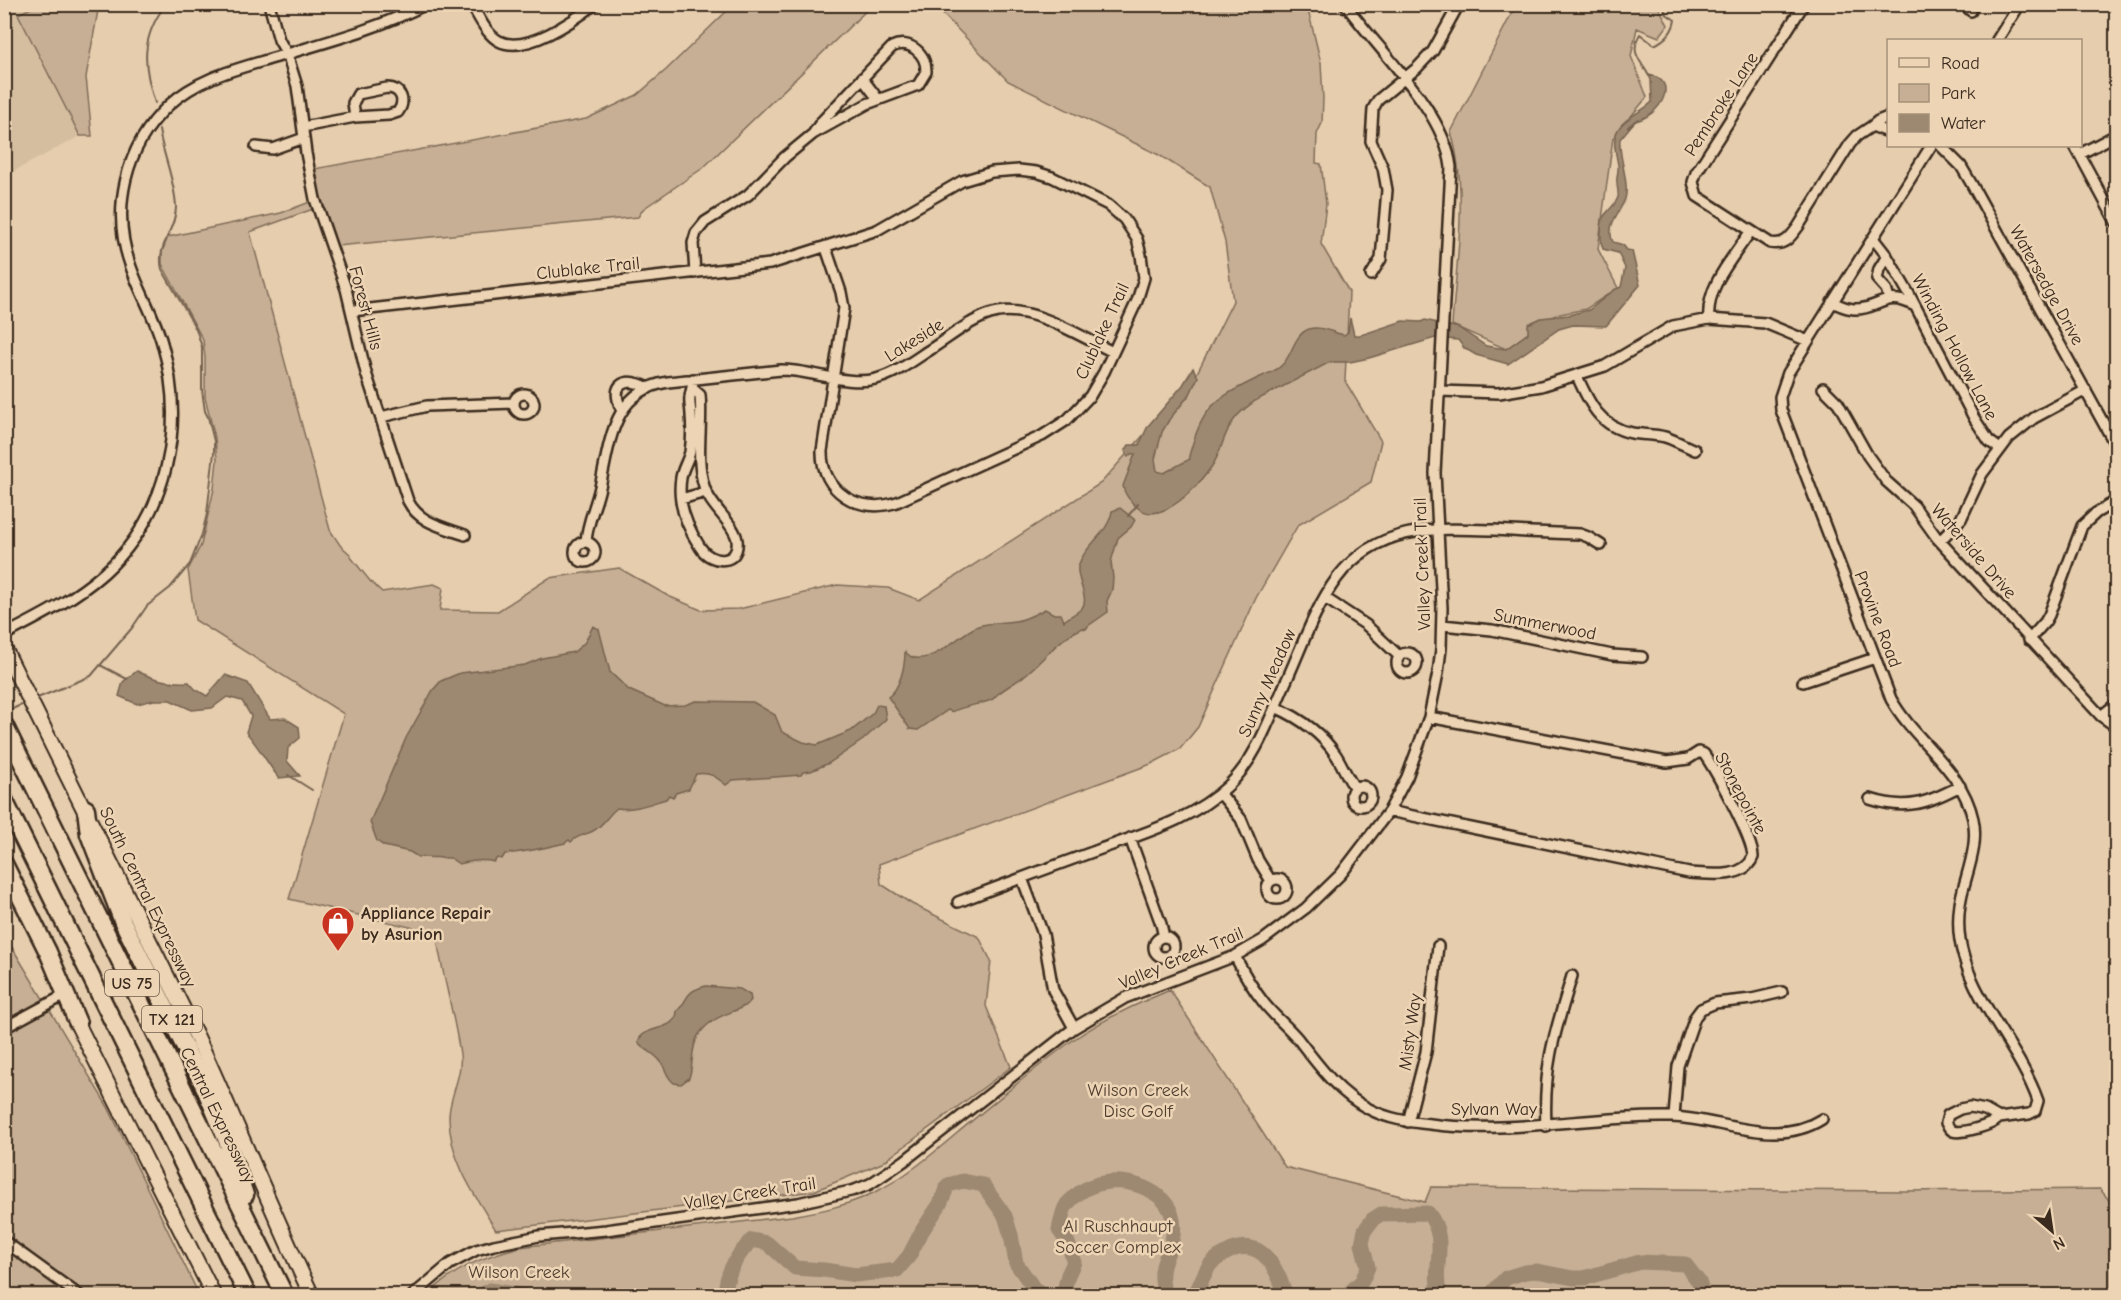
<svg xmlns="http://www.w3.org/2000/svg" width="2121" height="1300" viewBox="0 0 2121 1300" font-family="'Comic Neue',sans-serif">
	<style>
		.built { fill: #d5bea0 }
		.green { fill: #c6af94; stroke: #806c59; stroke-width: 1.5 }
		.water { fill: #9d8871; stroke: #766250; stroke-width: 1.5 }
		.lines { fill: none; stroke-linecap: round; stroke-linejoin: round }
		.stream { stroke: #766250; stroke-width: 2 }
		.river { stroke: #9d8871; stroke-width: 15 }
		.minor-casing { stroke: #3b2a1e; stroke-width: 14 }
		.secondary-casing { stroke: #3b2a1e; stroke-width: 18 }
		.motorway-casing { stroke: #3b2a1e; stroke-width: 21 }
		.minor { stroke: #ecd4b4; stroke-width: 9 }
		.secondary { stroke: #ecd4b4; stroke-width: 14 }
		.motorway { stroke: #ecd4b4; stroke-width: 16 }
		.labels { text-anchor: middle; stroke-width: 5; stroke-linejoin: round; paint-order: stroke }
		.shield { fill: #ecd4b4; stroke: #705d4b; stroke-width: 1.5 }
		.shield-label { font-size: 16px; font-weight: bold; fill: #3b2a1e }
		.street-label { font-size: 18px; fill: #3b2a1e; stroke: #ecd4b4 }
		.poi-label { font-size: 18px; font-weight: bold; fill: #3b2a1e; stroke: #ecd4b4; text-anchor: start }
		.park-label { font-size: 18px; fill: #503e30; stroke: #ecd4b4 }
	</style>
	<rect width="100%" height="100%" fill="#e5cdae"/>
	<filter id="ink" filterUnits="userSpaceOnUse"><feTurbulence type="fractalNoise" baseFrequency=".0167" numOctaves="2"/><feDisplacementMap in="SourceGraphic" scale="12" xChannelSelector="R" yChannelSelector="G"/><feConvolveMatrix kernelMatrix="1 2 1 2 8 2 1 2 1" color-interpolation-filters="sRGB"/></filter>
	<g filter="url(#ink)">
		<path class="built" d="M5 5H37L19 15 80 136 5 176Z"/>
		<path class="green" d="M37 5H99L86 77 92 136H80L18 14Z
			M733 5H872L703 168 643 209 638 217 337 246 321 199 314 169 586 119 637 95 666 70Z
			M934 5H1320L1308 10 1321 63 1323 99 1322 123 1317 134 1316 163 1321 164 1326 204 1321 244 1349 292 1345 381 1381 441 1371 482 1298 525 1256 598 1198 727 1180 749 1151 764 879 864 881 884 912 904 979 937 991 961 986 1006 1011 1067 882 1163 814 1191 496 1230C475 1196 449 1159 449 1117 449 1097 463 1075 460 1054 454 1013 442 974 436 933L289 899 344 714 195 620 188 570 201 545 214 489 217 460 215 438 205 397V358L203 340 162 264V252L168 237 281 213 310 202 313 209 250 232 330 530 340 545 351 555 350 556 370 581 382 592 434 584 443 588 440 610 498 611 549 578 619 568 668 596 701 610 739 609 837 585 888 588 919 600 1101 483 1195 377 1233 301 1225 242 1210 187 1159 155 1008 81Z
			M1516 5H1660L1659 8 1668 25 1659 37 1637 28 1631 56 1647 97 1613 138 1598 249 1618 288 1586 309 1555 315 1506 349 1452 325C1456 264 1469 191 1451 132Z
			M4 934 108 1107 199 1295H5Z
			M1170 990 1285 1167 1425 1202 1431 1187 1903 1191 2100 1189 2116 1209V1295H427C456 1268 481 1257 520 1247L792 1216C820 1211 846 1206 871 1194 903 1179 929 1157 956 1134 995 1102 1033 1069 1073 1040 1103 1019 1136 1004 1170 990Z"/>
		<path class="water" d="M1649 75C1680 80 1661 116 1635 121L1620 139C1618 155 1630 183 1625 199 1620 213 1605 225 1613 242L1623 245 1627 250 1632 251 1640 285 1606 326 1573 325 1559 329 1508 364 1476 355 1464 348 1458 340 1435 338 1369 358 1350 362H1330L1255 401C1247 407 1239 412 1234 420 1223 433 1222 452 1212 466 1199 485 1162 527 1138 508 1131 502 1124 495 1123 486L1135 454H1131L1128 457 1125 451 1129 445H1139L1148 426 1183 385 1193 368 1198 377 1190 394 1169 420 1162 432 1155 459 1157 471 1164 473 1190 459 1189 456C1203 406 1213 400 1258 378 1266 374 1277 371 1282 365 1293 355 1293 335 1309 329 1320 325 1333 333 1344 335L1348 332 1350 318 1354 335H1361L1403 321 1421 322 1425 320 1459 328 1486 346 1506 349 1528 333V324L1541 318 1568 315 1589 310 1614 290 1621 287 1625 268 1618 253 1603 249C1600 241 1600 224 1604 216 1608 210 1615 206 1618 197 1619 193 1617 188 1617 183 1616 177 1619 171 1618 165 1616 152 1611 140 1619 128 1626 117 1642 112 1652 102L1651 80Z
			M1120 508 1135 520 1131 527 1118 538 1111 562 1113 578 1112 590 1107 601 1108 612 1088 626 1086 629 1083 628C1058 638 1046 658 1025 675 1017 682 1006 687 998 694 993 698 997 697 991 700 978 705 964 706 951 712L948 710 918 730 910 729 888 697C900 689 905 666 905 652 907 653 909 656 912 657 933 665 960 633 978 626 990 622 1002 623 1015 621 1025 620 1036 614 1045 609L1054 614H1061L1064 621C1066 619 1081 610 1082 608 1090 599 1076 579 1078 567 1084 545 1108 535 1112 511Z
			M593 626 599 629 610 672 629 690 665 706 685 705 696 701 753 702 775 715 782 732 803 742 817 745 851 731 873 713 877 705 884 706 886 719 863 740 829 763 811 771 803 772 801 775 733 780 726 785C715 776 710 772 696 774L689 789 676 793 673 797 669 795 666 799C652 803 633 811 617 808 608 815 603 826 593 831 586 835 577 835 571 842L569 840 565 843C545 848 525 852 505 854L502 859 497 858 494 862C482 859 472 861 459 864L450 858 418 857 410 852 384 846 377 841 370 822 406 738 433 690 441 681 460 673 525 665 542 658 574 652 585 642Z
			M137 671C155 680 169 683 189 682L195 689 207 696 225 675 248 683 270 719 285 718 299 727 300 738 288 748 287 761 300 776 279 778C267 763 259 747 246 732L251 716 242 701 227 697 212 708 192 710 170 700H154L137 704 119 696 123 682Z
			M706 986 740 989 750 995 751 1000C743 1013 712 1012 698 1036 690 1050 694 1064 689 1078L681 1084 674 1083C666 1077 666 1069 661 1062 655 1053 644 1050 638 1042 643 1024 676 1033 677 1011 690 1000 682 992 706 986Z"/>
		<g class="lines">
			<path class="stream" d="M1649 76C1641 60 1629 54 1640 34L1654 45C1665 40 1673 32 1675 20L1665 13 1664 4
				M155 103C143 66 140 38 166 4
				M1628 127 1638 119
				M1128 516 1138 504
				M100 665 127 679
				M35 699 91 676 132 628 147 606 170 588 190 564 202 534 207 514 214 453V441L208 417 205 411 202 390V347L196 329 162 269C156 245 176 230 176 207 175 181 163 155 159 130
				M4 713 25 703
				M288 775 312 790"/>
			<path class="river" d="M480 1296 490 1290 526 1296
				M725 1296C725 1274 737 1255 752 1240L767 1243 795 1268 824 1270 856 1275 897 1270 909 1256 922 1231 940 1204 948 1185 963 1181 983 1185 1005 1216 1011 1235 1016 1263 1035 1290 1048 1296
				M1052 1296 1064 1291 1068 1275 1074 1262 1068 1243 1059 1230C1061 1222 1062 1211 1067 1204 1075 1195 1087 1187 1098 1184 1124 1176 1168 1189 1173 1220 1178 1251 1152 1261 1166 1296
				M1194 1296C1200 1286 1203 1275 1209 1266 1215 1258 1224 1254 1232 1250 1264 1238 1278 1271 1286 1296
				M1346 1296 1362 1281 1368 1267 1362 1244 1365 1230 1373 1219 1381 1214 1428 1213C1450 1241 1431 1266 1440 1296
				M1489 1296 1506 1278 1525 1272 1537 1271 1573 1278H1584L1640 1262 1685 1264 1699 1282 1704 1296"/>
			<defs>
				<path id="minor" d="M269 4 279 40 287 54 297 86 306 153 315 199 346 289 366 373 408 501C419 523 443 527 465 535
					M471 4C479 17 486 34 499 41 525 55 575 20 595 4
					M1804 4 1696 173 1693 182 1697 196 1770 243C1784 246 1790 238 1798 227L1850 144 1857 136 1872 126
					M1881 4H1906
					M1964 4 1971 11
					M1997 40 2020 4
					M862 78 878 99
					M387 88C401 88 406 101 398 112L389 115 355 117 353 103 358 94Z
					M1888 117 1878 121 1872 126 1888 132
					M303 127 355 117
					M1931 146 1788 373 1780 397 1781 410 1891 699C1915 742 1962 768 1973 819 1978 842 1970 864 1964 886 1957 910 1957 935 1964 958 1979 1008 2021 1052 2038 1101L2035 1111 2029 1114 1999 1118
					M1941 146 1961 166 1971 183 2116 446
					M2075 146 2116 222
					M256 147 273 149 304 138
					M2080 154 2116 135
					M1873 238 1887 256 1909 294 1974 418 1989 441 2000 449
					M1887 256 1879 269 1877 279 1886 289 1889 299
					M695 273 693 243 696 233 705 222 748 195 785 157 813 134 867 104 918 85 926 72C927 54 909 38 892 47L821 122 813 134
					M1371 275 1381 259 1387 190 1383 168 1371 141 1373 109 1378 100 1417 68 1433 51 1459 4
					M1832 302C1839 305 1846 309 1854 309 1879 310 1885 290 1913 305
					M352 311 770 264 877 230 962 181 992 172 1019 170 1036 172 1052 177 1108 205 1124 219 1137 239 1141 255 1144 278 1137 301 1104 372 1090 396 1067 420 1042 436 897 502C860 515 821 492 822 451L844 308 841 292 826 248
					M1709 319C1706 286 1733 258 1750 232
					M1577 376C1589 403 1600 427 1632 433 1643 435 1654 434 1665 437 1675 440 1685 446 1695 450
					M693 379C693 388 691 389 690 397 689 402 691 409 691 415 692 427 692 440 690 452 688 461 682 469 681 478 677 502 687 527 700 547 711 565 740 565 737 540 735 524 709 506 704 486 695 457 703 425 700 395L693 389
					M1823 388 1838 403 1868 456 1886 481 1914 506 1937 538 2101 716 2114 725
					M1440 391 1499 393 1541 386 1605 366 1673 326 1709 319 1765 323 1808 341
					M514 404a10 10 0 1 1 20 0a10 10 0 1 1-20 0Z
					M622 411C609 383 625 376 649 388
					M381 417 427 406 514 403
					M681 499 706 492
					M1940 541 1961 519 1982 474 2009 438 2034 418 2086 390
					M575 552a10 10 0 1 1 20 0a10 10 0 1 1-20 0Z
					M586 542C587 522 596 506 600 487 610 443 612 391 668 382L781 370C811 370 847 386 876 379 896 374 914 360 931 349 950 337 969 321 990 314 1027 301 1079 336 1113 352
					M1325 598 1366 625 1399 656
					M1442 625 1492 630 1612 655 1642 657
					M4 635C39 617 75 599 104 573 169 514 186 424 162 343 155 317 140 293 131 267 110 210 125 146 169 105 200 76 242 68 280 56 330 41 380 28 426 4
					M2029 640 2045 622 2049 615 2082 526 2096 513 2116 501
					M1397 663a10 10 0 1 1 20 0a10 10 0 1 1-20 0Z
					M1803 682 1875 658
					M1275 707C1300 718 1321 732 1336 755 1343 766 1347 778 1355 788
					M2101 716 2116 704
					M1351 796a10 10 0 1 1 20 0a10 10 0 1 1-20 0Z
					M1220 793 1241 819 1258 860 1271 881
					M1870 799C1907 811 1928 803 1960 786
					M1389 811 1689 873C1709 874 1744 880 1753 857 1753 839 1716 771 1704 754L1699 752 1688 759 1667 762 1429 717
					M1130 838 1161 924 1164 937
					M1022 878 1043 934 1053 990 1074 1028
					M1267 889a10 10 0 1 1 20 0a10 10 0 1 1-20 0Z
					M958 902C1005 884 1051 867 1098 850 1144 833 1192 820 1228 786 1256 759 1269 720 1285 684 1301 649 1314 609 1337 578 1377 525 1434 528 1494 530 1523 532 1551 533 1580 534L1588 537 1601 545
					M1154 947a10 10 0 1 1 20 0a10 10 0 1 1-20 0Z
					M1235 956C1243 972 1252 988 1264 1003 1274 1016 1287 1026 1298 1039 1319 1066 1338 1093 1369 1109 1388 1119 1409 1122 1430 1124 1511 1135 1590 1115 1671 1117 1721 1118 1775 1149 1822 1119
					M4 1028 63 996
					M1970 1107 1985 1110 1999 1118C1993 1125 1962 1134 1953 1131 1950 1130 1948 1126 1946 1123L1948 1115 1960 1109Z
					M1674 1117 1678 1066 1695 1017 1701 1009 1715 1003 1752 999 1782 992
					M1408 1122 1426 1052 1438 946
					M1546 1126C1543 1066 1555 1032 1572 976
					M4 1241 80 1296
					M412 1296 450 1264 476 1250 494 1245 539 1236 606 1230 798 1203 855 1190 870 1184 904 1161 1074 1028 1125 998 1235 956 1263 940 1306 908 1341 874 1389 811 1407 777 1429 717 1438 673 1441 649 1442 608 1435 473 1451 167C1444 110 1378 50 1345 4"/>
				<path id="secondary" d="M4 648 196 1035C236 1121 271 1210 312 1296
					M73 1015 214 1296"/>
				<path id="motorway" d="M4 725 285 1296
					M4 800 248 1296
					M86 809 89 834 123 922 204 1086 228 1143 245 1195
					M4 864 48 952 78 1023"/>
			</defs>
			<use href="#minor" class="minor-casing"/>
			<use href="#secondary" class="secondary-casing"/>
			<use href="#motorway" class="motorway-casing"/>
			<use href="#minor" class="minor"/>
			<use href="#secondary" class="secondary"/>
			<use href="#motorway" class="motorway"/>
		</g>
	</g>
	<defs>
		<symbol id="shop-pin" viewBox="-11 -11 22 30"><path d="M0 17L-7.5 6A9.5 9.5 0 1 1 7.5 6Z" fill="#c8321e" stroke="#ecd4b4"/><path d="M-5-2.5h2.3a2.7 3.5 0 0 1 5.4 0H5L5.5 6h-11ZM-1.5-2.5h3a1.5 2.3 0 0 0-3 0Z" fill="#fff"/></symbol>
	</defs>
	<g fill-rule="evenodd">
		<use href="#shop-pin" x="319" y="904" width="38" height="52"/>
	</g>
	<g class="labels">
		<g class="shield">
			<rect x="105" y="970" width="54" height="26" rx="4.5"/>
			<rect x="142" y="1006" width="60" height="26" rx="4.5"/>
		</g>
		<g class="shield-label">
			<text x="132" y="989">US 75</text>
			<text x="172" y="1025">TX 121</text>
		</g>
		<g class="street-label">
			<text transform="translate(1721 104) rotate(-57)" y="6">Pembroke Lane</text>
			<text transform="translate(588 268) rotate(-6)" y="6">Clublake Trail</text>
			<text transform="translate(2047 285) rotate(61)" y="6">Watersedge Drive</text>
			<text transform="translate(366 308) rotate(75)" y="6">Forest Hills</text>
			<text transform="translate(1102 331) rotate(-65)" y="6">Clublake Trail</text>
			<text transform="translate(914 340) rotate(-32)" y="6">Lakeside</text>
			<text transform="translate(1955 347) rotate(62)" y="6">Winding Hollow Lane</text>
			<text transform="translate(1974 551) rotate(49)" y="6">Waterside Drive</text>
			<text transform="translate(1422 564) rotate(-92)" y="6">Valley Creek Trail</text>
			<text transform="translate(1878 619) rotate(69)" y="6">Provine Road</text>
			<text transform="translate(1545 624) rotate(11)" y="6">Summerwood</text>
			<text transform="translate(1267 683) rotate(-66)" y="6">Sunny Meadow</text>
			<text transform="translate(1741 793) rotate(62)" y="6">Stonepointe</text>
			<text transform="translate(148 897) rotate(64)" y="6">South Central Expressway</text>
			<text transform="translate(1181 958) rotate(-23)" y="6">Valley Creek Trail</text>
			<text transform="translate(1410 1032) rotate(-82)" y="6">Misty Way</text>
			<text x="1494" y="1115">Sylvan Way</text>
			<text transform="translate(218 1115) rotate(64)" y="6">Central Expressway</text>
			<text transform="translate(750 1193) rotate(-9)" y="6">Valley Creek Trail</text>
		</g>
		<g class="poi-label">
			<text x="361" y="919">Appliance Repair<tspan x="361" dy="21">by Asurion</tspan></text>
		</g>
		<g class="park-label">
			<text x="1138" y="1096">Wilson Creek<tspan x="1138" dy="21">Disc Golf</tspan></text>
			<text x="1118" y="1232">Al Ruschhaupt<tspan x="1118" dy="21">Soccer Complex</tspan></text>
			<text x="519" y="1278">Wilson Creek</text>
		</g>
	</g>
	<rect width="2121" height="1300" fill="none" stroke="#ecd4b4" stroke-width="24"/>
	<rect x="12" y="12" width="2097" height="1276" fill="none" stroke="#3b2a1e" stroke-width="2" filter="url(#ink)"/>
	<rect x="1887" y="39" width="195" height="108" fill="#ecd4b4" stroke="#a59078" stroke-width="1.5"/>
	<rect x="1899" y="58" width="30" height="9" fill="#ecd4b4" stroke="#a59078" stroke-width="1.5"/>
	<text x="1941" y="69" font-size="18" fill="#3b2a1e">Road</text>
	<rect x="1899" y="84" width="30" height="18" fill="#c6af94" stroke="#a59078" stroke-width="1.5"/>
	<text x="1941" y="99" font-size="18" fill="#3b2a1e">Park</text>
	<rect x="1899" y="114" width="30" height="18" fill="#9d8871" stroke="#a59078" stroke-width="1.5"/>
	<text x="1941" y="129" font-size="18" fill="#3b2a1e">Water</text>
	<g transform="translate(2052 1231) rotate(151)" stroke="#ecd4b4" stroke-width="4.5" paint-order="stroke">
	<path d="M0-4.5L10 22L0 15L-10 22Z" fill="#3b2a1e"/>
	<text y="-9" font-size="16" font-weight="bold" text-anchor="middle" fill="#3b2a1e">N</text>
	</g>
</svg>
